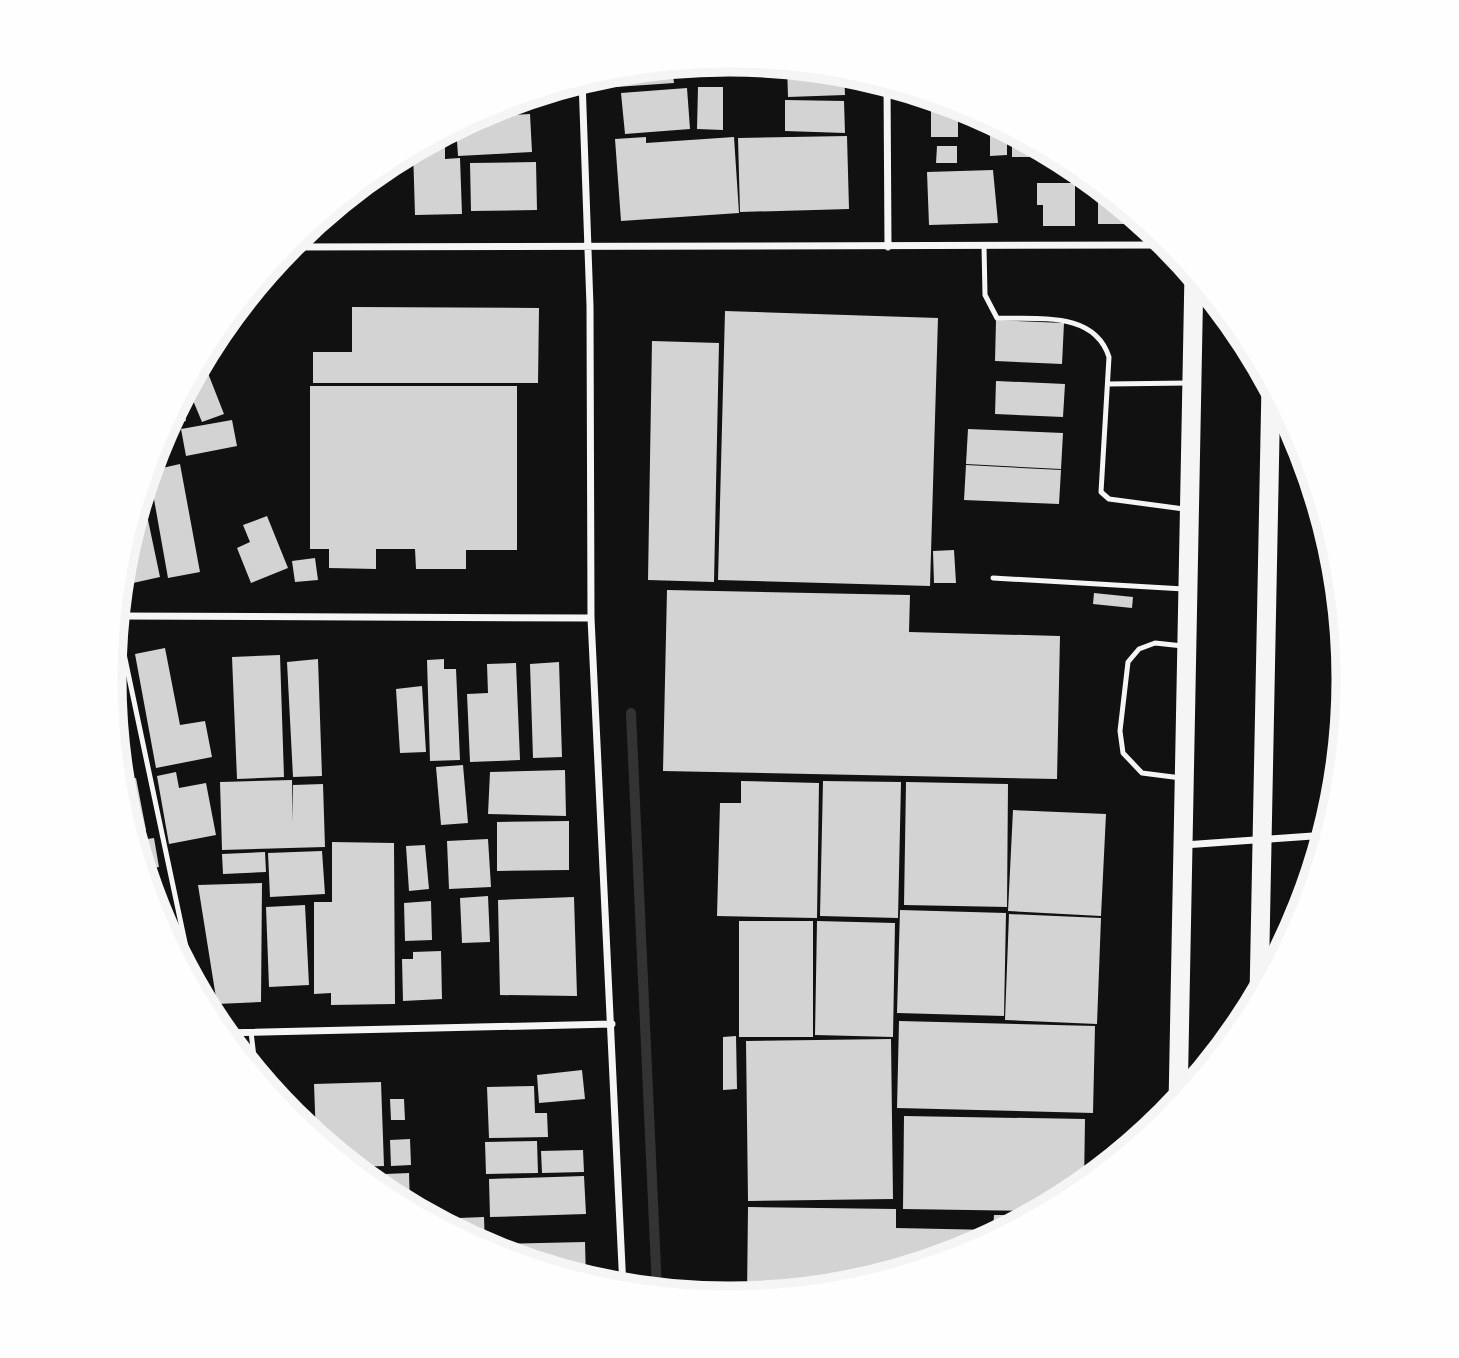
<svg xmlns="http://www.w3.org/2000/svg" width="1459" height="1358" viewBox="0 0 1459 1358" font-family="'IBM Plex Serif',serif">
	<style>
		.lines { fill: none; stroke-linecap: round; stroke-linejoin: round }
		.stream { stroke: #333; stroke-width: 10 }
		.building { fill: #d3d3d3 }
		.service { stroke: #f5f5f5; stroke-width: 5 }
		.minor { stroke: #f5f5f5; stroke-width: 7 }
		.trunk { stroke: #f5f5f5; stroke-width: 19 }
		.rim { fill: none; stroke: #f5f5f5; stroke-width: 9 }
	</style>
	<rect width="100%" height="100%" fill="#111"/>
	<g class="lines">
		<path class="stream" d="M631 713 657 1291"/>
	</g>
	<path class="building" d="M730 60H734L735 67 689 73 687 64Z
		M672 65 674 83 616 87 615 71Z
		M787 65 844 71 845 95 788 97Z
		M698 87H723V130L697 129Z
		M687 88 690 129 625 134 621 93Z
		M533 94V109L484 111 493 107Z
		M785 100 844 101 845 133 785 131Z
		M931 103 958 104V137H931Z
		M530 114 532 152 458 156 456 126 473 117Z
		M1012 131 1055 154V157H1012Z
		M445 132V159L460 158 462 214 415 215 413 149Z
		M1007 133V155L990 156V134Z
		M847 136 849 209 740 212 738 138Z
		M646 137V143L734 137 739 213 621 221 615 139Z
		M937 146H957V163H936Z
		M536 162 537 210 471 211 470 163Z
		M993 170 998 223 929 225 927 172Z
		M1037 183H1075V226H1043V205H1037Z
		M1098 186H1101L1147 224H1098Z
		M352 307 539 308 538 383H313V352H352Z
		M725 311 938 318 930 586 718 580Z
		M996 320 1064 323 1062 364 995 361Z
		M652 341 719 343 714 582 648 580Z
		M202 358 224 414 202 422 187 386Z
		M996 381 1065 384 1063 417 995 414Z
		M310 386H517V550H466V569H416L415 549H376V569L329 568V549H310Z
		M181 397 186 421 166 425Z
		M232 420 237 446 186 456 181 429Z
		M968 429 1063 433 1061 469 966 464Z
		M180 464 200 572 168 578 149 471Z
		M966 465 1061 470 1059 504 964 500Z
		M143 496 160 577 124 585 122 558Z
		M267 516 288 568 251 583 237 548 250 542 243 525Z
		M954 550 956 583H934L933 551Z
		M315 558 318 580 295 582 292 561Z
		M667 590 910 595 909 632 1060 636 1057 779 663 771Z
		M1094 593 1133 597 1132 608 1093 604Z
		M165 648 180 725 205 721 212 757 156 768 135 654Z
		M113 652 124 703 113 706 110 679Z
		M280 655 284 777 237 779 232 657Z
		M318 659 322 776 293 777 287 662Z
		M444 659V669H456L460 760 430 761 427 660Z
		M559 662 562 757 533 758 530 664Z
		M516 663 520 760 470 762 467 694 488 693 487 664Z
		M422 686 426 752 400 753 396 689Z
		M463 765 468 823 441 825 436 767Z
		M565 770 566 816 488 814 490 772Z
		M176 772 179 788 206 783 216 835 169 844 157 776Z
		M136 778 146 830 132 833 120 781Z
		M292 780 293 822V785L323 784 325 847 222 850 220 782Z
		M741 781 819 783 817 918 717 916 720 803H741Z
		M823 781 901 782 898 918 820 916Z
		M906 782 1008 784 1007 907 904 905Z
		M1013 810 1106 814 1101 916 1008 911Z
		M569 821V870L497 871V822Z
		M154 838 159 867 143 870 134 841Z
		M488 839 491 887 449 889 447 841Z
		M332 842 394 843 395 1004 331 1005V993L314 994V902H332Z
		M425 845 429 889 409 891 406 846Z
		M322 851 325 894 270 897 268 853Z
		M265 852 266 872 223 874 222 854Z
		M146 880H159L160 915 157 916Z
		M262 883 261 1002 217 1004 198 885Z
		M488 896 490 942 462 943 460 898Z
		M574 897 577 996 500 995 498 900Z
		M431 901 432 940 405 941 404 903Z
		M305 905 309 985 269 987 266 907Z
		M900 910 1006 913 1004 1016 897 1013Z
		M1009 914 1101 918 1097 1024 1005 1020Z
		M739 921H813V1037H739Z
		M817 921 895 923 893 1037 815 1035Z
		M441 951 442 999 403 1001 402 959H413V952Z
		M899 1021 1095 1026 1093 1113 897 1108Z
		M736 1036 737 1089 723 1090V1037Z
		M891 1039 893 1199 748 1201 746 1041Z
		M582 1070 585 1099 539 1103 537 1075Z
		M381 1082 384 1166 352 1167 316 1138 314 1084Z
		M534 1086 535 1113H547L548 1137 489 1138 487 1087Z
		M390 1099H404L405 1120H391Z
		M904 1116 1085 1119 1084 1185 1042 1211 903 1209Z
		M410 1139 411 1165 391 1166 390 1140Z
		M537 1141 538 1173 486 1174 485 1142Z
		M583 1150 584 1172 542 1173 541 1151Z
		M409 1173 410 1207 385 1194 362 1175Z
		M584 1176 586 1214 490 1217 489 1179Z
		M748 1207 896 1209V1228L993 1230 994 1215H1034L966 1251 850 1287 747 1297Z
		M484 1217 485 1248 433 1219Z
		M585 1242 586 1280 500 1254V1244Z"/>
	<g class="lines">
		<path class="service" d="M984 246 985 295 997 318C1037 320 1094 310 1109 357L1101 492 1109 499 1184 509
			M1108 384 1189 383
			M993 578 1184 589
			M116 616 194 985
			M1181 778 1142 773 1123 753 1120 731 1128 662 1139 649 1155 643 1183 646
			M251 1032 256 1074"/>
		<path class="minor" d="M582 80 590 306 591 618 623 1288
			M887 83 888 247
			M286 247 1171 245
			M116 616 591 618
			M1184 845 1327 835
			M222 1033 612 1024"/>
		<path class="trunk" d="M1259 996 1271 385
			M1178 1105 1194 273"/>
	</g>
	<path d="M0 0H1459V1358H0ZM122 679a607 607 0 1 1 1214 0a607 607 0 1 1-1214 0Z" fill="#fefefe" fill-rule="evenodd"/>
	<path class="rim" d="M122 679a607 607 0 1 1 1214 0a607 607 0 1 1-1214 0Z"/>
</svg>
